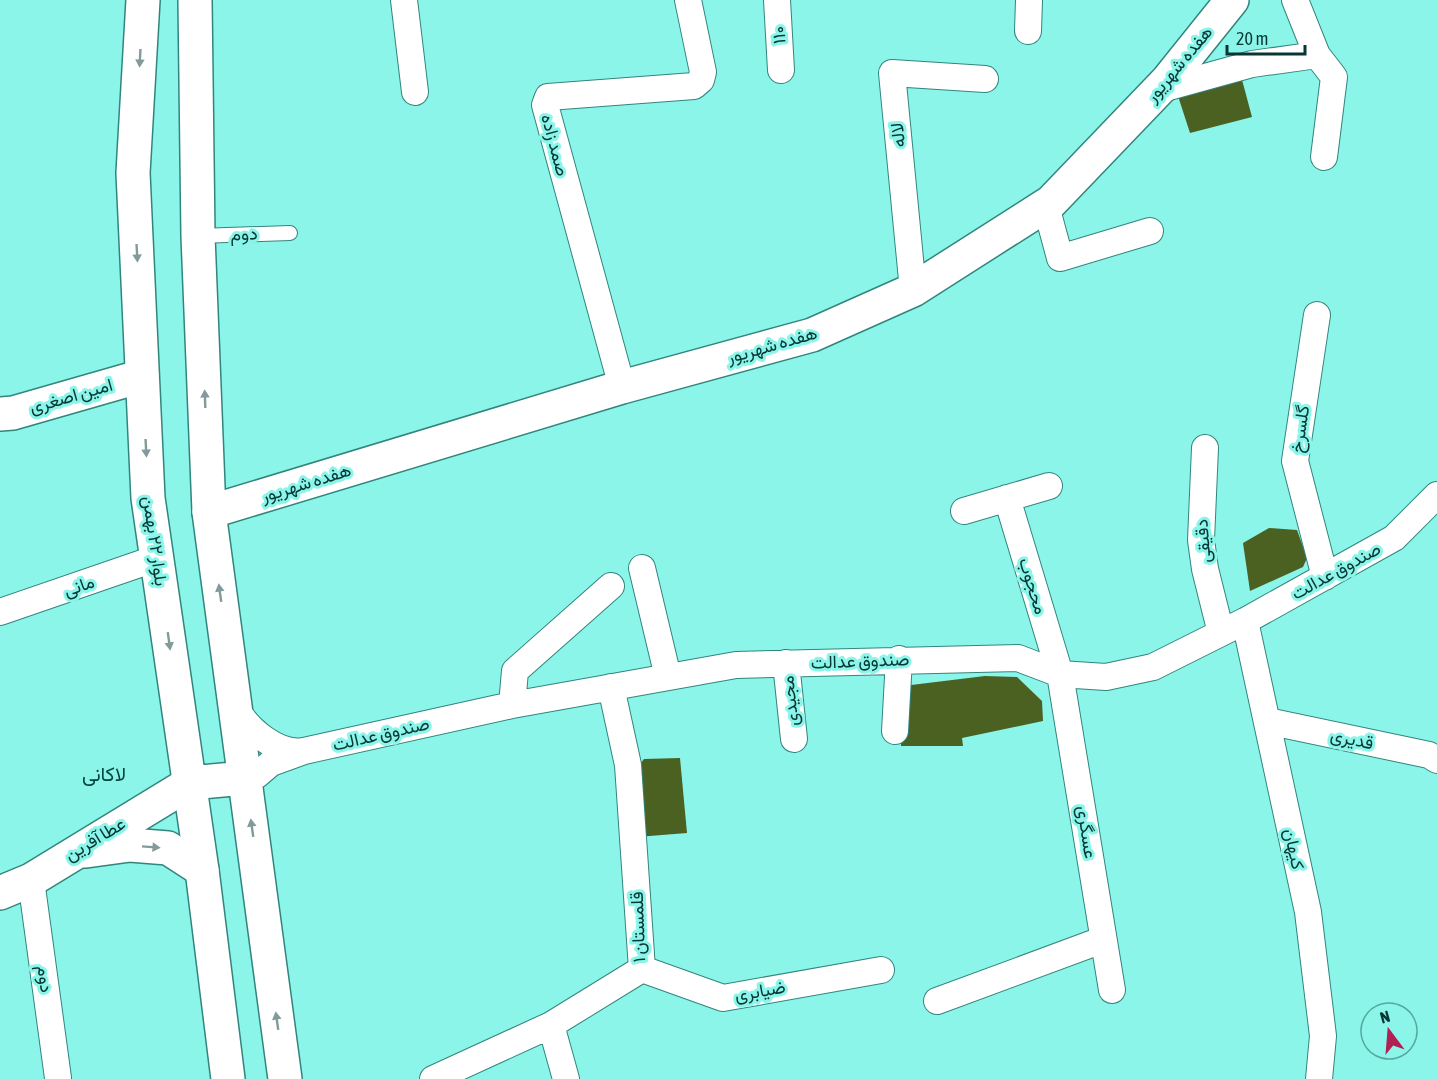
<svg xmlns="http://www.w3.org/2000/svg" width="1437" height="1079" viewBox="0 0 1437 1079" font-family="'Asap Condensed',Vazirmatn,sans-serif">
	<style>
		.building { fill: #4a6122 }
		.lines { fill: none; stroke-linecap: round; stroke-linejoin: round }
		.service-casing { stroke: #32857d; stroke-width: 16 }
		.minor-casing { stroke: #32857d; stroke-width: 28 }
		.tertiary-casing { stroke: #32857d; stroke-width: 36 }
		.secondary-casing { stroke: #32857d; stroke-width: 36 }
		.primary-casing { stroke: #32857d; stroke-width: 36 }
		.service { stroke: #fff; stroke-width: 14 }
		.minor { stroke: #fff; stroke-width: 26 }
		.tertiary { stroke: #fff; stroke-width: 33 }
		.secondary { stroke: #fff; stroke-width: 33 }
		.primary { stroke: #fff; stroke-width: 33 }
		.oneway { fill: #829b9a }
		.labels { text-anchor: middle; stroke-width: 6; stroke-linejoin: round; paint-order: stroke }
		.street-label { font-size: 18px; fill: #063734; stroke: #8cf5ea }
		.neighbourhood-label { font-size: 20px; fill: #044540; stroke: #8cf5ea }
	</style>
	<rect width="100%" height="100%" fill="#8cf5ea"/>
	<path class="building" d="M1241 76 1252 117 1190 133 1178 96Z
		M1269 528 1297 530 1307 558 1303 567 1250 591 1243 543Z
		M985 676 1017 677 1042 701 1043 721 962 738 963 746H901L903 686Z
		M680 758 687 833 637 837 633 773 644 759Z"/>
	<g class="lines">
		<defs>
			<path id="service" d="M198 236 290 233"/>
			<path id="minor" d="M404 0 415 92
				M777 0 781 70
				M1028 31 1029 0
				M1317 55 1334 77 1324 157
				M1158 90 1252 64 1317 55 1295 0
				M1046 206 1060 258 1150 231
				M913 290 892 73 985 79
				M1317 315 1295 461 1325 577
				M622 387 545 105 548 97 694 86 701 80 703 72 688 0
				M1205 448 1201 540 1205 569 1221 633
				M1007 498 1060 674 1112 990
				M964 511 1049 486
				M642 568 668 677
				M0 612 157 558
				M1245 621 1308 912 1323 1036 1319 1079
				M786 663 794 739
				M611 687 628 765 642 969
				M512 705 515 671 611 586
				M236 708C248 730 278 755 303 751
				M1267 721 1429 755 1437 760
				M895 731 899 659
				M244 778 257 775 271 763 304 751 512 705 736 665 1018 658 1060 674 1106 677 1153 667 1245 621 1394 538 1437 495
				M31 880 58 1078
				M642 969 723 998 881 970
				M937 1001 1102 940
				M551 1025 566 1079
				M433 1079 551 1025 642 969"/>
			<path id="tertiary" d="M0 414 13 413 142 376
				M86 851 130 845 168 848 202 870
				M0 893 31 880 190 783"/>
			<path id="secondary" d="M209 512 622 387 812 335 913 290 1051 202 1167 81 1232 0"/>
			<path id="primary" d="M143 0 133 173 148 498 202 870 228 1079
				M195 0 198 236 209 512 285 1079
				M190 783 244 778"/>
		</defs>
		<use href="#service" class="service-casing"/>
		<use href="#minor" class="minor-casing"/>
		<use href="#tertiary" class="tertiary-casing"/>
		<use href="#secondary" class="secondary-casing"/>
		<use href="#primary" class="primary-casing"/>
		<use href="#service" class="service"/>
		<use href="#minor" class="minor"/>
		<use href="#tertiary" class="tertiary"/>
		<use href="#secondary" class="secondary"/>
		<use href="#primary" class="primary"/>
	</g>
	<defs><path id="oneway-solid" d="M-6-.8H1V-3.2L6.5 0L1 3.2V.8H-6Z" transform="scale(1.5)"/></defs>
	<g class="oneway">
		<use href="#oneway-solid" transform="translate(140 58) rotate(93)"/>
		<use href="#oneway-solid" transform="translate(137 253) rotate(87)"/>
		<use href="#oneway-solid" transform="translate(205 399) rotate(-92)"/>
		<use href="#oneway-solid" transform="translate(146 448) rotate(87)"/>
		<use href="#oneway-solid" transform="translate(220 593) rotate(-98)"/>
		<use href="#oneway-solid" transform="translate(169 641) rotate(82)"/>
		<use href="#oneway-solid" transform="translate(252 828) rotate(-98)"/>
		<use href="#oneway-solid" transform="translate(151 847) rotate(4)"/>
		<use href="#oneway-solid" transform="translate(277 1021) rotate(-98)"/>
	</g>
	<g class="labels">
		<g class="street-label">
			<text transform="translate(779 35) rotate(-93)" y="6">۱۱۰</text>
			<text transform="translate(1179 64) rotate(-50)" y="6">هفده شهریور</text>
			<text transform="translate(898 135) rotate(-96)" y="6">لاله</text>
			<text transform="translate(555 145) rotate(75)" y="6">صمد زاده</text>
			<text transform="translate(244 234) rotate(-2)" y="6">دوم</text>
			<text transform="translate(772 345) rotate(-16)" y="6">هفده شهریور</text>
			<text transform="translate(71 396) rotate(-16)" y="6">امین اصغری</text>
			<text transform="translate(1300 429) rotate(-82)" y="6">گلسرخ</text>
			<text transform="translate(306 483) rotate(-17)" y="6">هفده شهریور</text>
			<text transform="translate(155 541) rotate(82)" y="6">بلوار ۲۲ بهمن</text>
			<text transform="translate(1203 541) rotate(-94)" y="6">دقیقی</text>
			<text transform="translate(1336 571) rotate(-29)" y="6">صندوق عدالت</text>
			<text transform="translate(79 586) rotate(-19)" y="6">مانی</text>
			<text transform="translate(1033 586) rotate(73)" y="6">محجوب</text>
			<text transform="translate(860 661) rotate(-2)" y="6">صندوق عدالت</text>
			<text transform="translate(790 701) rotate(-96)" y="6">مجیدی</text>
			<text transform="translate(381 734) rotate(-13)" y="6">صندوق عدالت</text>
			<text transform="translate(1352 739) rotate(12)" y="6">قدیری</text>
			<text transform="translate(1087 832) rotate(82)" y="6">عسگری</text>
			<text transform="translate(95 839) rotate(-31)" y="6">عطا آفرین</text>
			<text transform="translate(1294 849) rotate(78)" y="6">کیهان</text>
			<text transform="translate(638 927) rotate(-92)" y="6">قلمستان ۱</text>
			<text transform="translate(45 979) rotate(82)" y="6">دوم</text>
			<text transform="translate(760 991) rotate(-10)" y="6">ضیابری</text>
		</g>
		<g class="neighbourhood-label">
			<text x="104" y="781">لاکانی</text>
		</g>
	</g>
	<g transform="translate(1389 1031) rotate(344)"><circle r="28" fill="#8cf5ea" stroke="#56a9a1" stroke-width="1.5"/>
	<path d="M0-4.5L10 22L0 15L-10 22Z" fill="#b02052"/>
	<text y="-9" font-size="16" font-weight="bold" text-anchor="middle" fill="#063734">N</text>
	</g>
	<path d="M1227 45v9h78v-9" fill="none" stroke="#063734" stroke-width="3"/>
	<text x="1236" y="45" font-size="18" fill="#063734" stroke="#8cf5ea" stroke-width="4.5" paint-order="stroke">20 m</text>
</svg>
